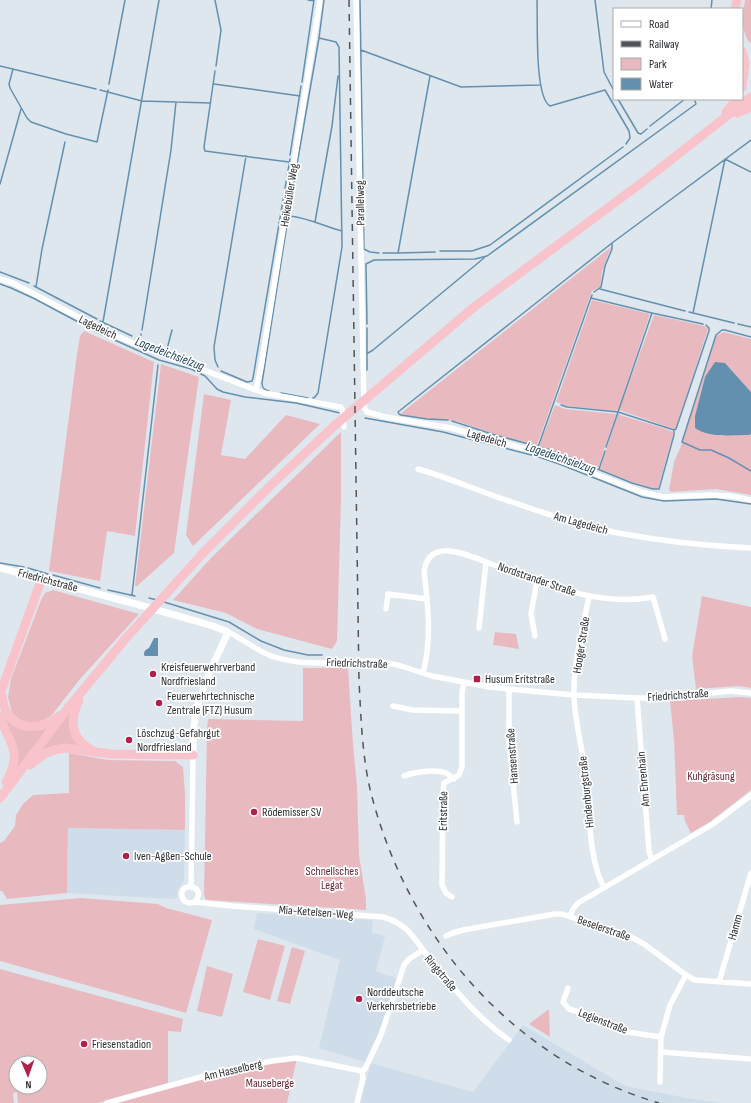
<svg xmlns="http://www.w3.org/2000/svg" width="751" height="1103" viewBox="0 0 751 1103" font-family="'Sofia Sans Condensed',sans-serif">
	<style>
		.built { fill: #cedde9 }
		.green { fill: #e8bac0; fill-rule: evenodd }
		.water { fill: #6490af }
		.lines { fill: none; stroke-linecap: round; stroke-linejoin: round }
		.stream { stroke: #6490af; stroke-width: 1.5 }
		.minor { stroke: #fff; stroke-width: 5.5 }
		.tertiary { stroke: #fff; stroke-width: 7 }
		.trunk { stroke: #f8c3cb; stroke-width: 9 }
		.rail { stroke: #515559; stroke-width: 1.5; stroke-dasharray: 7 7; stroke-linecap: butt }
		.poi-dot { fill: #b1204d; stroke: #fff; stroke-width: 1.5 }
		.labels { text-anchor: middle; stroke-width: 3.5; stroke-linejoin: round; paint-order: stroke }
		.street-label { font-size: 12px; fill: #2b2e31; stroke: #fff }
		.poi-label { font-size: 12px; fill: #2b2e31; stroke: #fff; text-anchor: start }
		.park-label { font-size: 12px; fill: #682534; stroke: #fff }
		.water-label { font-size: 13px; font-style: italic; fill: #153a51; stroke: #fff }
	</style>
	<rect width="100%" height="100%" fill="#dee7ee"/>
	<path class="built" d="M68 828 185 830 184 881 177 891V898L174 899 67 893Z
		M257 913 373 920 372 933 385 936 376 971 398 979 378 1034 365 1062 319 1048 340 960 254 929Z
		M523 1025 625 1086 692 1099 723 1103H360L371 1063 473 1092Z"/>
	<path class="green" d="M745 0H751V44C740 32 743 15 745 0Z
		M611 247 602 272 600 287 592 291 537 445 497 435 457 421 427 419 400 414Z
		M592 300 650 314 618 410 615 411 567 406 556 402Z
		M654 315 705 326 708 329 676 428 674 429 619 410Z
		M84 331 154 362 135 536 107 531 100 581 49 571 77 354 80 336Z
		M724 332 751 339V392L725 363 705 377 695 416V428L723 435 751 434V495L716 489 671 492 669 490 674 462 681 446 716 336Z
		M161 364 199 377 174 553 137 586H135Z
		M204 394 231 400 221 455 245 459 286 415 320 424 193 546 186 535Z
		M555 405 565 409 616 414 598 468 539 446Z
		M618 413 620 415 663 428 673 432V435L658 488 656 489 632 482 600 469Z
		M341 432V498L337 641 332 649 257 629 226 613 173 600 212 557Z
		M53 590 139 614 80 679 51 716 42 721 34 723 23 722 12 713 8 697 11 679 41 600 45 593Z
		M702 596 751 607V688L739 686 696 689 692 656Z
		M495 632 516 634 519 649 493 645Z
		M303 668H348L353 744 357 787 359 855 366 899V910L207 900 205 898 204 895 207 730 208 719 303 721Z
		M740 697 751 698V790L711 821 691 833 685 821 684 815H677L674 740 670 701Z
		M1 703 12 722 51 724 17 770 18 757 1 711Z
		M71 710 82 748 38 753Z
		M69 753 108 760 175 761 183 767 185 794V830L68 828 67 893 7 899 2 891H0V843L4 841 15 826 16 815 23 804 33 795 69 793Z
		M81 898 158 904 166 908 212 920 186 1013 0 961V905Z
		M258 939 285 946 270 1000 243 992Z
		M292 947 305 951 290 1004 277 1001Z
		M207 966 233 974 222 1017 197 1011Z
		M0 969 183 1019 181 1032 168 1031V1083L98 1103H18L17 1092 13 1093 14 1103H0ZM16 1063H40V1087H16Z
		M549 1009 550 1037 529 1024Z
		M297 1058 287 1103H109L224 1072Z"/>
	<path class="water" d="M715 362 725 363 751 392V434L749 435C733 435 708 438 695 428V416L705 377Z
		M154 638H158V656H145L144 655C144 651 145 650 149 648Z"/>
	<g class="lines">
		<path class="stream" d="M215 0 221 30 216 66
			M308 0 314 1
			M360 0 364 249 370 252 379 253
			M537 0C538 19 534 97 550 106L605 90 629 131 630 138 626 144
			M595 0 604 72 614 91
			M711 9 712 0
			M361 50 461 87 540 85
			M0 66 96 89
			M13 69 9 84 10 88 27 118 31 122 66 134 97 142 108 90
			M215 71 204 147 205 151 289 162
			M302 82 314 0
			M109 84 125 0
			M214 84 300 96
			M100 90 142 101 210 103
			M618 99 638 133 641 134 647 129
			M650 126 685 99
			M290 155 301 86
			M296 170 319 38 324 0
			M0 184 21 109
			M290 216C308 218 324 226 342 231
			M315 222 332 126 338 76
			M440 251H472L490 245 623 147
			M383 253H398L430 76
			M398 253 435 252
			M0 272 29 283
			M0 284 11 288 33 298 99 333 159 360 191 369 205 376 217 389 223 392 245 397 296 403 340 413
			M34 286 97 319
			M36 287 42 249 65 142
			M600 289 685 311
			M594 292 601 287 605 266 612 249V244
			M591 298 652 313 703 324
			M689 312 734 323
			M693 313 725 159 751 172
			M100 321 132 336
			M103 322 159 0
			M367 324 366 264 374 260 475 259 487 256 696 104 695 101
			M738 324 751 327
			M367 328V370
			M142 330 171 150 176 102
			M138 339 165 350 167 349 172 330
			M140 340 141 334
			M368 353 373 350 484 258
			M218 367 215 360 214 347 246 156
			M221 371 247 382 252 381 253 378 290 159
			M269 391C264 390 262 388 262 383L295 174
			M281 393 308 398
			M313 398 315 397 318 393 342 247 339 47 336 42 319 38
			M561 405 567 407 618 412 674 430
			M365 418 443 432 539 457 562 465 642 497 664 501 716 499 751 504
			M448 420 427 419 401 415 399 414 398 412 612 243 751 140
			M452 421 492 434 543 448
			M682 442 716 335 722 330H725L751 337
			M682 442 700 450H711L729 458 751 471
			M538 447 592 295
			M606 447 652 313
			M548 449 632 483 653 489H659L674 435V430L676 429 709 331V328L706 325
			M599 469 605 451
			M0 563 24 567
			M28 568 48 574
			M53 575 100 588
			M108 590 135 596
			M132 595 158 365
			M149 598 157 600
			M164 602 229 622 261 641 284 650 308 655H322"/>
		<path class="minor" d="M356 0 364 407 367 412 385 417 451 428 540 453 642 492 663 497 710 495 730 496 751 500
			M0 279 13 283 101 329 133 343 264 393 340 407 342 409 344 427
			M256 390 261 367 320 0
			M418 469C450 478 480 492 512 502 547 514 582 526 618 533 661 541 707 546 751 548
			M589 596C583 629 573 663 574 696 575 724 583 750 586 778 590 811 588 858 604 888
			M386 609 388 594 427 599
			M479 628 486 562
			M228 632C243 639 256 650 271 656 302 667 341 662 374 661L398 665 432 676 490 687 509 689 574 695 637 698H661L731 691 751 693
			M535 636 531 614 537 581
			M423 673C432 639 428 605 424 571 426 560 432 552 443 551 457 549 485 562 499 567 548 585 599 607 653 597L665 639
			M509 689V741L517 822
			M637 698 649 851 652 860
			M393 706 413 710 462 711
			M404 776C414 772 435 769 446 773 449 774 451 777 454 779
			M191 886 193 755
			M452 897 446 893 442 885 443 792 444 783 459 775 462 767V692L464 682
			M195 902C208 885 179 881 182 896 183 903 190 904 195 902L232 906 383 917C404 923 411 933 423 950
			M570 916 573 909 578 903 713 824 751 795
			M446 936 453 933 463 930 555 914H562L631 937 644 944 686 975 695 980 751 984
			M719 982 751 873
			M568 988 563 1002 569 1009 592 1016 627 1032 661 1037
			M661 1052 751 1059
			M362 1071 365 1069 381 1035 404 965 409 959 423 950C449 982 474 1016 509 1040
			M660 1082 661 1037 670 1005 686 975
			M107 1103 223 1071 272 1061 297 1058 362 1071
			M357 1103 363 1078 362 1071"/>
		<path class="tertiary" d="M0 568 136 604 213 626 228 632C216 660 200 688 195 718 193 731 193 743 193 755"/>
		<path class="trunk" d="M735 9 737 0
			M742 51 745 63 742 87
			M726 112 737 99
			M737 113 751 107
			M1 691C2 696 3 702 4 706 13 733 42 730 59 716
			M0 694 42 578
			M79 700C69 721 71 739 92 750
			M0 717C10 744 23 752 6 782
			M30 765 44 754 54 750 65 748 111 754 193 755
			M0 798 68 708 127 637 204 552 268 488 334 426 474 307 644 181 751 97"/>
		<path class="rail" d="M349 0 359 681C361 717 362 754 370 789 406 936 512 1060 659 1103"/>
	</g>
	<g class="poi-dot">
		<circle cx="153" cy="674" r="4"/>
		<rect x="473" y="675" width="8" height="8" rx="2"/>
		<circle cx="159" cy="703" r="4"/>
		<circle cx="129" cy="740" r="4"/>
		<circle cx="254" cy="812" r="4"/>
		<circle cx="126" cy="856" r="4"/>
		<circle cx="359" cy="999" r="4"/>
		<circle cx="84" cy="1044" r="4"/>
	</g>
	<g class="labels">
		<g class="street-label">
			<text transform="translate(289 195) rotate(-81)" y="4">Heikebüller Weg</text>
			<text transform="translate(360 203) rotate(-91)" y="4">Parallelweg</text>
			<text transform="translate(98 327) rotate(26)" y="4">Lagedeich</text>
			<text transform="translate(487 438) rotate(16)" y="4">Lagedeich</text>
			<text transform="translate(581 523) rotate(16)" y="4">Am Lagedeich</text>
			<text transform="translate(537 579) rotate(19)" y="4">Nordstrander Straße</text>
			<text transform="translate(48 580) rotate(15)" y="4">Friedrichstraße</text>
			<text transform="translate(581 645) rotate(-81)" y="4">Hooger Straße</text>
			<text transform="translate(357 663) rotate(2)" y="4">Friedrichstraße</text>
			<text transform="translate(678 695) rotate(-4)" y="4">Friedrichstraße</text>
			<text transform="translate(512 756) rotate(-94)" y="4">Hansenstraße</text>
			<text transform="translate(643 779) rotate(-95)" y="4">Am Ehrenhain</text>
			<text transform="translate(586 792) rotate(-96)" y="4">Hindenburgstraße</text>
			<text transform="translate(443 811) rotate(-89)" y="4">Eritstraße</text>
			<text transform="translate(316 912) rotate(4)" y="4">Mia-Ketelsen-Weg</text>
			<text transform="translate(735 927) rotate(-74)" y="4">Hamm</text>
			<text transform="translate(604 928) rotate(19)" y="4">Beselerstraße</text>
			<text transform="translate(441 973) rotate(50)" y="4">Ringstraße</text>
			<text transform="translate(603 1021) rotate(21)" y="4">Legienstraße</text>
			<text transform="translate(233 1070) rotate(-13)" y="4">Am Hasselberg</text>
		</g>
		<g class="poi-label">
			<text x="161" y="671">Kreisfeuerwehrverband<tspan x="161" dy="14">Nordfriesland</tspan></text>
			<text x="485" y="683">Husum Eritstraße</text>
			<text x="167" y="700">Feuerwehrtechnische<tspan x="167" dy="14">Zentrale (FTZ) Husum</tspan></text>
			<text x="137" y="737">Löschzug-Gefahrgut<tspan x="137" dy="14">Nordfriesland</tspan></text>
			<text x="262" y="816">Rödemisser SV</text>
			<text x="134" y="860">Iven-Agßen-Schule</text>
			<text x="367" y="996">Norddeutsche<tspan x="367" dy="14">Verkehrsbetriebe</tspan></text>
			<text x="92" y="1048">Friesenstadion</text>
		</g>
		<g class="park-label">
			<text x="711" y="780">Kuhgräsung</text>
			<text x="332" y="875">Schnellsches<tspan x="332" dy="14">Legat</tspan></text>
			<text x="270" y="1087">Mauseberge</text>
		</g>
		<g class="water-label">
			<text transform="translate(170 353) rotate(21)" y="5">Lagedeichsielzug</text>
			<text transform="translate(561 457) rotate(19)" y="5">Lagedeichsielzug</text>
		</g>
	</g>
	<rect x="613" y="8" width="130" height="92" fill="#ffffff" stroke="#aaabad"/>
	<rect x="621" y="21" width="20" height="6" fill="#ffffff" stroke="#aaabad"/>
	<text x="649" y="28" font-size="12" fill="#2b2e31">Road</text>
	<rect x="621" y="41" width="20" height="6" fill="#515559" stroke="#aaabad"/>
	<text x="649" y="48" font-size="12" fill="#2b2e31">Railway</text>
	<rect x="621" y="58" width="20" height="12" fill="#e8bac0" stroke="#aaabad"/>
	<text x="649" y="68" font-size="12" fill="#2b2e31">Park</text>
	<rect x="621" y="78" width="20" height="12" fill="#6490af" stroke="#aaabad"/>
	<text x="649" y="88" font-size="12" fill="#2b2e31">Water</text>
	<g transform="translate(28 1075) rotate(178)"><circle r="19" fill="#ffffff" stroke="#aaabad"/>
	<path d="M0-3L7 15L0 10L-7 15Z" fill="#b1204d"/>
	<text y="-6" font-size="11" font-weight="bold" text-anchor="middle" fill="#2b2e31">N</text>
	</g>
</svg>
